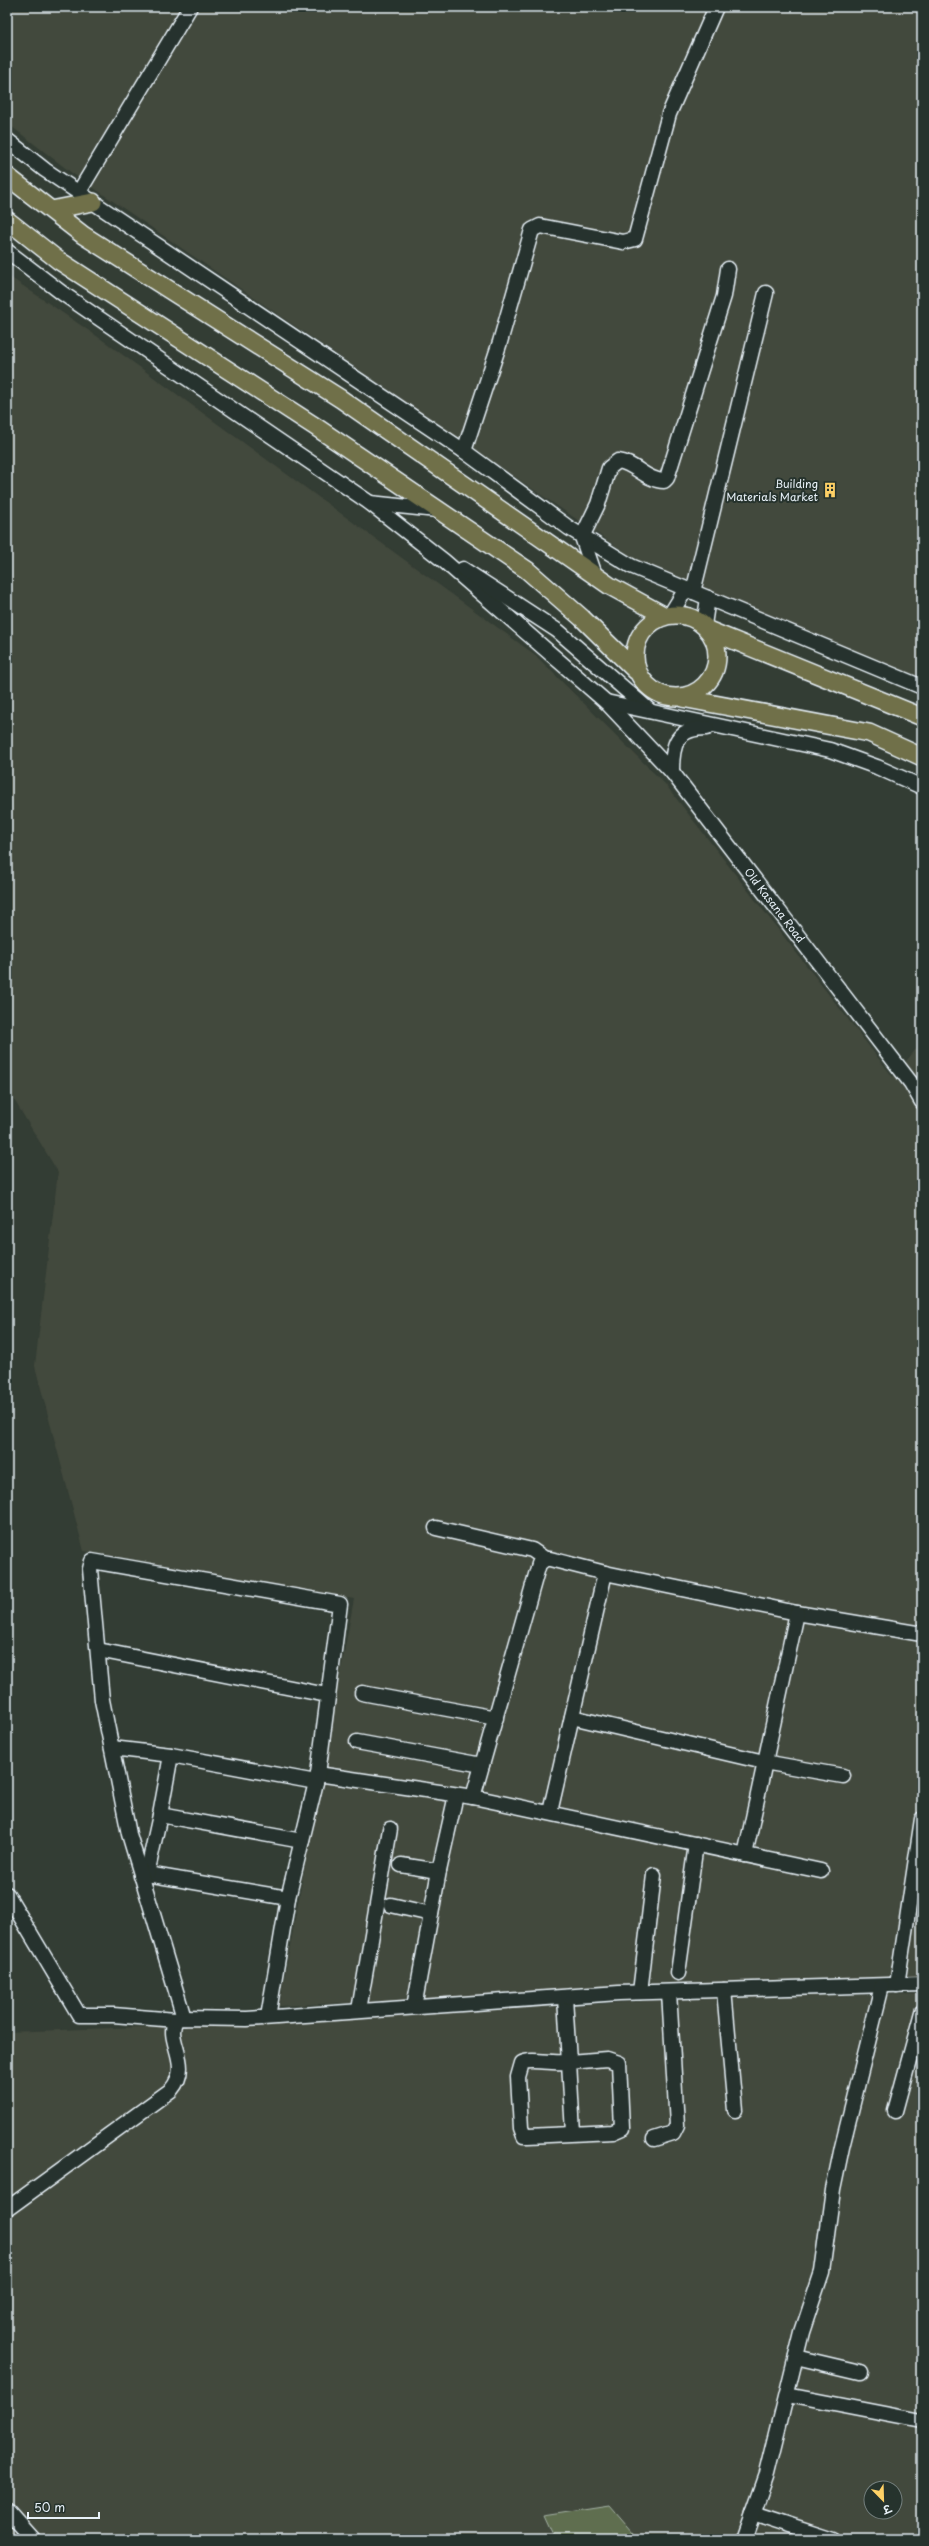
<svg xmlns="http://www.w3.org/2000/svg" width="929" height="2546" viewBox="0 0 929 2546" font-family="'Playpen Sans','Playpen Sans Deva',sans-serif">
	<style>
		.built { fill: #43493d; fill-rule: evenodd }
		.green { fill: #5e6e50; stroke: #a3b0a4 }
		.lines { fill: none; stroke-linecap: round; stroke-linejoin: round }
		.minor-casing { stroke: #e8f1f8; stroke-width: 17 }
		.major-casing { stroke: #e8f1f8; stroke-width: 20 }
		.minor { stroke: #26332d; stroke-width: 14 }
		.major { stroke: #70704a; stroke-width: 17 }
		.labels { text-anchor: middle; stroke-width: 4; stroke-linejoin: round; paint-order: stroke }
		.poi-label { font-size: 11px; fill: #e8f1f8; stroke: #26332d; text-anchor: end }
		.street-label { font-size: 11px; fill: #e8f1f8; stroke: #26332d }
	</style>
	<rect width="100%" height="100%" fill="#333d34"/>
	<filter id="ink" filterUnits="userSpaceOnUse"><feTurbulence type="fractalNoise" baseFrequency=".025" numOctaves="2"/><feDisplacementMap in="SourceGraphic" scale="8" xChannelSelector="R" yChannelSelector="G"/><feConvolveMatrix kernelMatrix="1 2 1 2 8 2 1 2 1" color-interpolation-filters="sRGB"/></filter>
	<g filter="url(#ink)">
		<path class="built" d="M7 7H922V689L636 560 72 173 7 123Z
			M7 275 101 339 534 654 665 784 893 1077 917 1048 922 1049V1976L279 2006 354 1599 84 1551 35 1366 58 1172 7 1088Z
			M922 1994V2539H7V2032L276 2022 718 1997ZM871 2488H895V2512H871Z"/>
		<path class="green" d="M609 2505 638 2539H555L544 2515Z"/>
		<g class="lines">
			<defs>
				<g id="minor">
					<path d="M7 140 45 170 464 451 569 528 631 566 922 687"/>
					<path d="M79 192 190 7"/>
					<path id="s1" d="M7 251 62 293 370 503 444 561 606 702 672 772 911 1083 922 1102"/>
					<path d="M464 451 500 342 532 230 540 226 623 242 635 239 669 114 716 7"/>
					<path d="M370 503 437 510"/>
					<path d="M463 569 558 631 650 711"/>
					<path d="M595 575 582 537 598 504 609 468 618 461C635 463 647 481 664 481L667 478 724 296 728 269"/>
					<path d="M693 592 766 293"/>
					<path d="M670 615 686 589"/>
					<path d="M704 625 708 598"/>
					<path d="M606 702 830 750 877 767 922 787"/>
					<path d="M672 772C672 744 676 728 707 728"/>
					<path d="M436 1528 532 1550 545 1559"/>
					<path d="M98 1650 327 1695"/>
					<path d="M362 1693 496 1718"/>
					<path d="M572 1717 764 1762 843 1776"/>
					<path d="M357 1742 482 1765"/>
					<path d="M112 1748 171 1755 316 1782"/>
					<path d="M318 1774 473 1797 821 1871"/>
					<path d="M473 1797 539 1564 545 1559H550L605 1573"/>
					<path d="M550 1812 605 1573 797 1613 922 1634"/>
					<path d="M160 1815 171 1755"/>
					<path d="M745 1855 797 1613"/>
					<path d="M401 1865 439 1871"/>
					<path d="M147 1874 288 1898"/>
					<path d="M141 1876 147 1874 160 1815 302 1841"/>
					<path d="M7 1894 79 2015H113L176 2020"/>
					<path d="M391 1905 431 1914"/>
					<path d="M678 1973 696 1844"/>
					<path d="M897 1985 922 1819"/>
					<path d="M724 1990 735 2110"/>
					<path d="M640 1992 654 1875"/>
					<path d="M565 1998 569 2062 607 2059 619 2063 622 2128 613 2132 528 2136H524L521 2128 518 2077 522 2063C529 2058 557 2064 569 2062L573 2133"/>
					<path d="M414 2007 439 1871 456 1795"/>
					<path d="M359 2010 390 1829"/>
					<path d="M184 2018 129 1834 102 1700 90 1569 92 1561 340 1604 318 1774 288 1898 268 2017"/>
					<path d="M895 2111 922 2012"/>
					<path d="M654 2139 673 2133 677 2125 669 1992"/>
					<path d="M7 2209 171 2090C194 2063 164 2041 176 2020L180 2018 247 2019 619 1993 922 1984"/>
					<path d="M796 2357 860 2372"/>
					<path d="M787 2395 922 2421"/>
					<path d="M7 2511 32 2539"/>
					<path d="M753 2513 833 2539"/>
					<path d="M744 2539 767 2474 802 2332 822 2272 833 2190 842 2147 882 1986"/>
				</g>
				<path id="major" d="M7 176 83 235 341 399 610 586 665 616
					M51 210 93 202
					M7 220 58 260 316 427 527 570 582 618 636 671
					M635 656a41 41 0 1 1 82 0a41 41 0 1 1-82 0Z
					M708 630 922 717
					M682 698 869 733 922 757"/>
			</defs>
			<use href="#minor" class="minor-casing"/>
			<use href="#major" class="major-casing"/>
			<use href="#minor" class="minor"/>
			<use href="#major" class="major"/>
		</g>
	</g>
	<defs>
		<symbol id="building-bare" viewBox="-9 -9 18 18"><path d="M-4-6H4V6H1V3H-1V6H-4ZM-2.5-4.3h1.7v1.8h-1.7ZM.8-4.3h1.7v1.8H.8ZM-2.5-1h1.7V.8h-1.7ZM.8-1h1.7V.8H.8Z" fill="#ffd166" stroke="#26332d" stroke-width="2.5" paint-order="stroke"/></symbol>
	</defs>
	<g fill-rule="evenodd">
		<use href="#building-bare" x="819" y="479" width="22" height="22"/>
	</g>
	<g class="labels">
		<g class="poi-label">
			<text x="818" y="488">Building<tspan x="818" dy="13">Materials Market</tspan></text>
		</g>
		<g class="street-label">
			<text dy="4" stroke="none"><textPath href="#s1" startOffset="1015">Old Kasana Road</textPath></text>
		</g>
	</g>
	<rect width="929" height="2546" fill="none" stroke="#26332d" stroke-width="24"/>
	<rect x="12" y="12" width="905" height="2522" fill="none" stroke="#e8f1f8" stroke-width="1.5" filter="url(#ink)"/>
	<g transform="translate(883 2500) rotate(157)"><circle r="19" fill="#26332d" stroke="#747f7e"/>
	<path d="M0-3L7 15L0 10L-7 15Z" fill="#ffd166"/>
	<text y="-6" font-size="11" font-weight="bold" text-anchor="middle" fill="#e8f1f8">उ</text>
	</g>
	<path d="M28 2512v6h71v-6" fill="none" stroke="#e8f1f8" stroke-width="2"/>
	<text x="34" y="2512" font-size="12" fill="#e8f1f8" stroke="#26332d" stroke-width="3" paint-order="stroke">50 m</text>
</svg>
